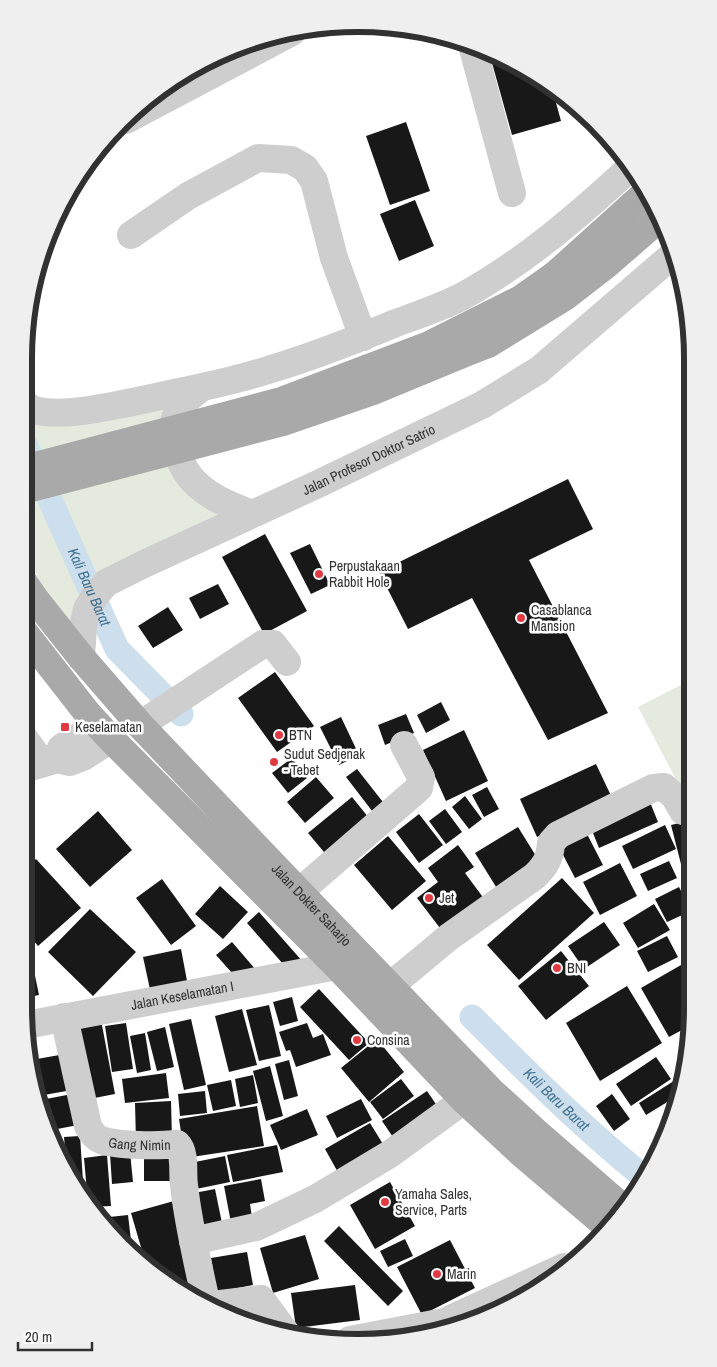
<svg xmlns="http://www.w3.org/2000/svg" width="717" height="1367" viewBox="0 0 717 1367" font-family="'Archivo Narrow',sans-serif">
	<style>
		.green { fill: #e4eadd }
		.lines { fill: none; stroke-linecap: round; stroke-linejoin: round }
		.canal { stroke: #cddfec; stroke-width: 25 }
		.building { fill: #181818 }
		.minor { stroke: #cecece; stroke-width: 28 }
		.major { stroke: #a9a9a9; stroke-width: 28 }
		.major-bridge { stroke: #a9a9a9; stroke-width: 28 }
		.poi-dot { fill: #e13a43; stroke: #fff; stroke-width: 2 }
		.labels { text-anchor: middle; stroke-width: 5; stroke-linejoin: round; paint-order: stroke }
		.street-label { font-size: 14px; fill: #313131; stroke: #fff }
		.poi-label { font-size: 14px; fill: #313131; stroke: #fff; text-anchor: start }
		.water-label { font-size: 15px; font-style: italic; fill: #407192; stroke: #fff }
		.rim { fill: none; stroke: #313131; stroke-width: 6 }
	</style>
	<rect width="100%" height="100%" fill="#fff"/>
	<path class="green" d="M201 388 174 422 24 465V404Z
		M178 450 251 514 106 584 81 657 24 583V490Z
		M685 683 692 696 691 808 638 707Z"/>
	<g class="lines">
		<g class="canal">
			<path id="s1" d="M24 442 117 649 181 714"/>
			<path id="s2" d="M472 1017C527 1072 583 1128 644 1177"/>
		</g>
	</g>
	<path class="building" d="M489 52 507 58 552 88 561 121 512 135Z
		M406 122 430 191 390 205 366 136Z
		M415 200 434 246 399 261 380 214Z
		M568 479 593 529 529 560 608 713 548 740 472 598 408 629 379 572Z
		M265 534 307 611 264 634 222 557Z
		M310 544 330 585 311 594 290 553Z
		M218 584 229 604 200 619 189 598Z
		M168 607 183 630 153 648 138 626Z
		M275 672 314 726 277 752 238 698Z
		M441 702 450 720 426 733 417 715Z
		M406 714 414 733 385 745 378 725Z
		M341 717 359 755 339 765 320 727Z
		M464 730 488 781 446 801 423 750Z
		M292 758 307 778 288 793 272 773Z
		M596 764 614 802 537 837 520 799Z
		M357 769 390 811 379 820 346 777Z
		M316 777 334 798 305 823 287 802Z
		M487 787 499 809 484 817 472 795Z
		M465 796 482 819 469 829 452 807Z
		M352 797 373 823 329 858 308 833Z
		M650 802 658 822 599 848 591 828Z
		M445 809 462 832 446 844 429 821Z
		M98 811 132 850 90 887 56 849Z
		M419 814 443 845 419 863 396 832Z
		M692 820V866L682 868 671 825Z
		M665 825 676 849 633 869 622 846Z
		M518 827 541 864 498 890 475 853Z
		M587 834 603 865 575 878 559 847Z
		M388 836 426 881 392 910 354 865Z
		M458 845 474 867 465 873 485 900 443 932 417 898 438 882 428 868Z
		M36 859 81 908 38 946 24 929V870Z
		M669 861 677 878 648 891 640 874Z
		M620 863 637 896 600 915 583 882Z
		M562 878 594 913 519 980 487 945Z
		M162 879 196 926 171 945 136 898Z
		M220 886 248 912 223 939 195 914Z
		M679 887 691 911 667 922 655 899Z
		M654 904 670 930 638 948 623 923Z
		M90 909 136 952 93 996 48 952Z
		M259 912 303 962 291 973 247 923Z
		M604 922 620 945 584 969 568 946Z
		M667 936 678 957 648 972 637 951Z
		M232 942 256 970 241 983 216 955Z
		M181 949 188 986 151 994 143 957Z
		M561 951 589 986 546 1020 518 986Z
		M681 965 692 985 693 1024 669 1037 641 988Z
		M33 966 39 995 24 998V968Z
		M627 986 662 1043 600 1081 566 1023Z
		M319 989 369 1043 349 1060 300 1007Z
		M292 997 298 1021 280 1026 273 1002Z
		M269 1005 281 1056 259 1061 246 1010Z
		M242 1009 257 1065 229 1072 215 1016Z
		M191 1019 206 1085 184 1090 169 1024Z
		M101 1020 115 1094 84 1100 69 1026Z
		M126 1023 133 1069 112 1072 105 1026Z
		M307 1023 313 1038 323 1034 331 1055 296 1067 290 1050 286 1051 279 1032Z
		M165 1027 174 1067 157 1071 147 1032Z
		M145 1033 151 1070 137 1073 130 1036Z
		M377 1039 404 1072 369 1102 341 1068Z
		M65 1054 72 1090 44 1095 37 1059Z
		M656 1057 671 1079 631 1106 616 1084Z
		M289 1060 298 1096 284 1100 275 1064Z
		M270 1066 283 1116 266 1121 253 1071Z
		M166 1073 169 1098 125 1103 122 1079Z
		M253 1075 258 1103 240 1107 235 1079Z
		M401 1079 414 1096 383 1119 370 1102Z
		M677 1079 683 1088 682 1093 646 1115 639 1103Z
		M231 1080 236 1106 213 1111 207 1085Z
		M205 1091 207 1113 180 1116 178 1094Z
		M427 1091 442 1113 397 1143 382 1121Z
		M72 1094 78 1125 52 1130 46 1099Z
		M612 1094 630 1119 614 1131 596 1106Z
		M361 1099 372 1120 337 1138 326 1116Z
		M171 1101 172 1140 136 1142 135 1103Z
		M257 1106 264 1146 185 1158 179 1119Z
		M307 1109 318 1135 281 1150 270 1125Z
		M370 1123 386 1149 340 1176 325 1149Z
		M80 1136 84 1196 66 1161 64 1137Z
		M277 1145 283 1172 233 1182 227 1155Z
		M130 1152 133 1182 112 1184 110 1154Z
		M144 1154H178V1181H144Z
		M107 1155 111 1206 90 1207 88 1203 84 1158Z
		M225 1156 230 1182 196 1189 190 1163Z
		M261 1179 265 1201 250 1204 253 1224 232 1228 224 1186Z
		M390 1182 415 1226 375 1249 350 1205Z
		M215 1189 223 1228 201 1232 194 1193Z
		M174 1201 199 1290 187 1293 173 1287 145 1261 131 1213Z
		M128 1215 132 1249 100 1218Z
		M339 1226 403 1291 388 1306 324 1241Z
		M305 1235 319 1279 273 1293 260 1248Z
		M405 1239 413 1256 388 1267 380 1251Z
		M450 1240 475 1288 422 1315 397 1267Z
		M247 1252 253 1285 217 1292 211 1258Z
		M355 1285 360 1320 296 1328 291 1293Z"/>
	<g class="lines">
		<g class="minor">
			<path d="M472 45 512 193"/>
			<path d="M126 120 292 32"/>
			<path d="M131 235 188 196 258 158 291 160 305 168 314 181 334 258 363 337"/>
			<path d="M201 388C193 394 185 400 179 409 165 433 180 471 200 487 215 500 233 506 251 514"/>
			<path d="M24 404C28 406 33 410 38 411 68 417 117 405 147 399 187 390 229 383 268 370 312 357 355 340 396 323 418 315 442 307 463 296 526 261 579 215 631 167"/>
			<path id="s3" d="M81 657 83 627 87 609 95 596 106 583 144 564 318 484 482 405 539 370 674 254"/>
			<path d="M140 725 263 644H273L287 662"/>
			<path d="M24 738 37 756 48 761"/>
			<path d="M57 759 61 748 98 725"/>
			<path d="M24 769 57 759 70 762 83 757 111 739"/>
			<path d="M299 892 419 788 421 777 404 745"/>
			<path d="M390 986 449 937 535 876C546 865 550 858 551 843L558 835 653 788 664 787 675 797 683 811"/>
			<path id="s4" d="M64 1017 88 1126C91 1132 94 1137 101 1140 118 1146 159 1146 177 1144 186 1153 182 1172 184 1185 188 1224 198 1263 206 1302"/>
			<path id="s5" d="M26 1025 337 966"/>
			<path d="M193 1241 256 1227 315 1199 390 1154 464 1100"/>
			<path d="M212 1305 261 1299 286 1333"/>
			<path d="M350 1340 444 1322 564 1267"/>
		</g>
		<g class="major">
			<path d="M555 275 646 193"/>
			<path d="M460 355 488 344 566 296 606 265 660 218"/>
			<path id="s6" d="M24 583 35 599 81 657 140 725 299 892 491 1091 537 1133 622 1207"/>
			<path d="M24 632 88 714 111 739 337 966 464 1100 520 1152 608 1227"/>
		</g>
		<path class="major-bridge" d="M24 469 281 401 429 345 521 299 555 275
			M24 490 283 422 373 391 460 355"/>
	</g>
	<g class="poi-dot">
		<circle cx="319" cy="574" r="5"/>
		<circle cx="521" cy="618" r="5"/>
		<rect x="60" y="722" width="10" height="10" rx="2.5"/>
		<circle cx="279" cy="735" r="5"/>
		<circle cx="274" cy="762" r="5"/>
		<circle cx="429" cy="898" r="5"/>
		<circle cx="557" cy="968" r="5"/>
		<circle cx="357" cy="1040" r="5"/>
		<circle cx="385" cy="1202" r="5"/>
		<circle cx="437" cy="1274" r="5"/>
	</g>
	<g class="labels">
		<g class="street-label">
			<text dy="5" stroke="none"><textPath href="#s3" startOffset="371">Jalan Profesor Doktor Satrio</textPath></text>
			<text dy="5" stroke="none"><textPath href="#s6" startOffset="432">Jalan Dokter Saharjo</textPath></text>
			<text dy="5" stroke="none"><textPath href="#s5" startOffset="159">Jalan Keselamatan I</textPath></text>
			<text dy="5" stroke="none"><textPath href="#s4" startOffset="170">Gang Nimin</textPath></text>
		</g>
		<g class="poi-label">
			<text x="329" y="571">Perpustakaan<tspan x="329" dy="16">Rabbit Hole</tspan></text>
			<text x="531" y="615">Casablanca<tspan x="531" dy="16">Mansion</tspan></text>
			<text x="75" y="732">Keselamatan</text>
			<text x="289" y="740">BTN</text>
			<text x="284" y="759">Sudut Sedjenak<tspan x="284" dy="16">- Tebet</tspan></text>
			<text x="439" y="903">Jet</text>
			<text x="567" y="973">BNI</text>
			<text x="367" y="1045">Consina</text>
			<text x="395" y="1199">Yamaha Sales,<tspan x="395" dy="16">Service, Parts</tspan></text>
			<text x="447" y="1279">Marin</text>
		</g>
		<g class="water-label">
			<text dy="5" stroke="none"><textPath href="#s1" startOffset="159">Kali Baru Barat</textPath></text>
			<text dy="5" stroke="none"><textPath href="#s2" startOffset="118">Kali Baru Barat</textPath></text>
		</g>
	</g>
	<path d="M0 0H717V1367H0ZM358 32H358A326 326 0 0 1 684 358V1008A326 326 0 0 1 358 1334H358A326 326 0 0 1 32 1008V358A326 326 0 0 1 358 32Z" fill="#efefef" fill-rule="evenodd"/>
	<path class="rim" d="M358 32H358A326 326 0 0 1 684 358V1008A326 326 0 0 1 358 1334H358A326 326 0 0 1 32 1008V358A326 326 0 0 1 358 32Z"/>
	<path d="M18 1342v8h74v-8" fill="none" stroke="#313131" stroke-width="2.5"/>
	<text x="25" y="1342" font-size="15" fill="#313131" stroke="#ffffff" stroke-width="4" paint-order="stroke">20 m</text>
</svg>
